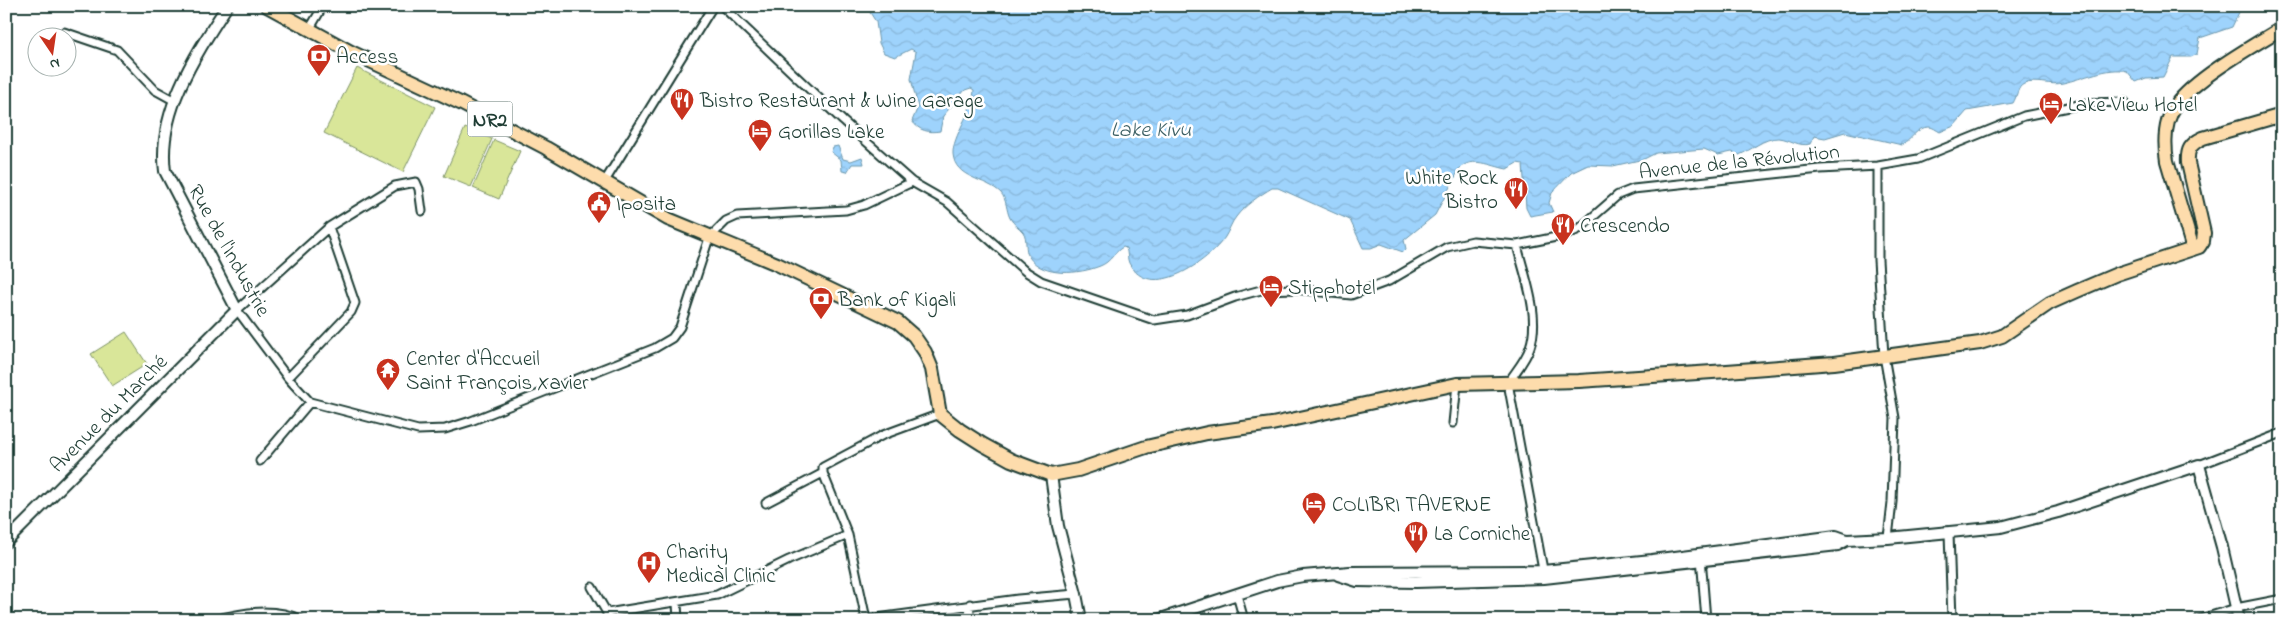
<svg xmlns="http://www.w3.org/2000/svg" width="2288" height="626" viewBox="0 0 2288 626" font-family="'Indie Flower',sans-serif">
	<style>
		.pitch { fill: #d9e699; stroke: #7c9266 }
		.water { fill: url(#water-waves); stroke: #6b97ac }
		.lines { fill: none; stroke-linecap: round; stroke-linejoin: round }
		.street-casing { stroke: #1f3d34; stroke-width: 11 }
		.secondary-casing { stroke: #1f3d34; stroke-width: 14 }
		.highway-casing { stroke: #1f3d34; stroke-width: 16 }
		.street { stroke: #fff; stroke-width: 7 }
		.secondary { stroke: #fff; stroke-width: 10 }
		.highway { stroke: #fddcac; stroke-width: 12 }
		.labels { text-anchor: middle; stroke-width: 5; stroke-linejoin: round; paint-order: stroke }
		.shield { fill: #fff; stroke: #627771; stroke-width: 1 }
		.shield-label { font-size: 20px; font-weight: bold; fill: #1f3d34 }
		.poi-label { font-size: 21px; fill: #1f3d34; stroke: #fff; text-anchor: start }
		.street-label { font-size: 21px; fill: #1f3d34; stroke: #fff }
		.water-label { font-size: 22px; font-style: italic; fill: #3f6266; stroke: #fff }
	</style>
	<defs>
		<pattern id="water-waves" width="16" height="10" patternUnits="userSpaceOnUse" patternTransform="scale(1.25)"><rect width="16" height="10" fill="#9ed3fc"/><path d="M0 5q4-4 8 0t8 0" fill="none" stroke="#88b6d9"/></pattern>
	</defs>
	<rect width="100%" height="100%" fill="#fff"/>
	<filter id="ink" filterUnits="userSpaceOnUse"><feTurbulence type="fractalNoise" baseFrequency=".02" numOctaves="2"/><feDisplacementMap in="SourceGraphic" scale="10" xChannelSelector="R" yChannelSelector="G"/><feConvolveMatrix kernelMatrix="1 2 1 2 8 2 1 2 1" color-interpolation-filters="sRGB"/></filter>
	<g filter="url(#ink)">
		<path class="pitch" d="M357 68 435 107 403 172 324 133Z
			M465 128 492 139 471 187 444 176Z
			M494 140 520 151 499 199 473 188Z
			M126 332 147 364 112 386 91 354Z"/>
		<path class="water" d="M866 6H2242L2232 27 2200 38 2197 54 2191 57H2173L2163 77 2146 78 2136 82 2127 71C2109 66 2082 79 2063 83 2051 86 2035 79 2024 84 2017 87 2017 97 2013 103L1967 111 1954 126 1940 132C1936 130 1933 127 1929 127 1916 127 1912 140 1902 145L1845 132 1825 138 1814 136 1810 144C1799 147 1790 139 1779 138 1763 138 1752 150 1739 155L1732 152 1718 155 1704 149 1656 153 1644 159 1613 166 1588 165 1571 173 1552 193 1549 203 1553 212 1530 216 1526 208 1523 164 1517 163 1507 169C1491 166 1473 156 1460 168L1435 215 1404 240 1406 249 1403 252 1381 244 1371 248H1363L1350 220 1278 188H1272C1260 195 1244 206 1236 217 1231 223 1229 231 1225 237 1209 261 1150 303 1129 263 1127 259 1128 253 1126 248L1123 247C1114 252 1111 262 1100 266 1080 274 1043 278 1029 257 1024 249 1028 239 1023 232 1019 227 1013 224 1010 218 1006 210 1007 200 1001 193 986 178 955 179 953 154 952 137 973 111 974 90L971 88 965 90 943 116 940 131C929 133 919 131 912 121L918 107 911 79 916 52 911 49 895 57 884 53 879 43 876 22Z
			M838 146 843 159 851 161 862 157 864 164H852L847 172 842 171 841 160 831 152 833 147Z"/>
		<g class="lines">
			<defs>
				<path id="street" d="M722 6 843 121 912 182 947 202 1025 271 1041 281 1154 320 1187 315 1235 297 1261 290 1295 289 1351 295 1389 281 1447 247 1473 241 1517 245 1566 235 1579 229 1618 195 1633 189 1820 169 1878 166 1918 159 2024 116 2088 103 2125 102
					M309 30 323 6
					M64 32 117 50 155 90 175 101
					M1878 166V260L1884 356 1895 418 1892 502 1888 538
					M605 181 713 6
					M422 211 419 189 416 182 395 186 329 227 237 310 288 378 310 402 418 430 445 429 471 421 655 348 672 338 680 327 709 238 726 221 737 216 846 210 864 205 912 182
					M1517 245C1524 275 1541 316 1530 347 1526 360 1515 372 1508 383L1544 575
					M288 378 351 312 355 303 329 227
					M1453 423 1457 384
					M260 461 310 402
					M2199 465 2282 433
					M823 473 848 535 866 619
					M766 503 823 473V467L883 435 940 414
					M1949 533 1952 620
					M1701 557 1706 620
					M592 587 607 613V620
					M1237 595 1244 620
					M677 603 678 620
					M607 613 717 595 789 560 848 535
					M214 620C243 612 274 607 302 620
					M862 620 1018 599 1076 594
					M969 620 970 604
					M2198 620 2236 608 2282 599"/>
				<path id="secondary" d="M1051 475 1058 526 1076 594 1081 620
					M6 542 237 310 165 171C157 112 196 54 227 6
					M1338 575 1357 581 1416 582 1544 578 1838 545 1847 540
					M1158 620 1277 581 1303 576 1350 572 1543 571 1652 560 1836 536 1847 540 1888 538 2001 527 2058 512 2199 465 2222 547 2239 620"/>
				<path id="highway" d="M267 6 351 52 460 103 546 148 668 219 777 264 898 322 914 336 925 352 932 369 940 414 960 430 982 444 1011 460 1051 475 1078 470 1146 447 1207 433 1272 424 1457 384 1579 381 1727 371 1834 363 1980 343 2002 336 2050 303 2077 291 2117 274 2199 247 2203 241 2204 233 2188 163C2187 150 2190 144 2203 138L2282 115
					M2193 249 2167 161C2164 142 2164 121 2176 105 2194 79 2254 45 2282 28"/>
			</defs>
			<use href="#street" class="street-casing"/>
			<use href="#secondary" class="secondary-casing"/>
			<use href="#highway" class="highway-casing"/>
			<use href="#street" class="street"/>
			<use href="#secondary" class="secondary"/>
			<use href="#highway" class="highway"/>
		</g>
	</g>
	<defs>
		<symbol id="bank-pin" viewBox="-11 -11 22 30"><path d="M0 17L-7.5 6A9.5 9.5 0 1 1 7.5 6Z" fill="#c8321e" stroke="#fff"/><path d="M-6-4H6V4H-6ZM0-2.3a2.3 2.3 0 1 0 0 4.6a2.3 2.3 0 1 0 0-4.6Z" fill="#fff"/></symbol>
		<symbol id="restaurant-pin" viewBox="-11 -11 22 30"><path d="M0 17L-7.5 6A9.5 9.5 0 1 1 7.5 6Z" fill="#c8321e" stroke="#fff"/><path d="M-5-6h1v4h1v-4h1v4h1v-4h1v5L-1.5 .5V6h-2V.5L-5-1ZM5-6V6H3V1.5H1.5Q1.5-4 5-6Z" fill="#fff"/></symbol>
		<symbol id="hotel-pin" viewBox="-11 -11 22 30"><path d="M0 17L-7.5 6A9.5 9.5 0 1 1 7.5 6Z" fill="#c8321e" stroke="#fff"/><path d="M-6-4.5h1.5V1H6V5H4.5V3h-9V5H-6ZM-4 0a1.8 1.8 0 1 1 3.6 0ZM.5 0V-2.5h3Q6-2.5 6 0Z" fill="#fff"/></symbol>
		<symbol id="civic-pin" viewBox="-11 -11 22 30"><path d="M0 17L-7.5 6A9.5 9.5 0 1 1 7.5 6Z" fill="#c8321e" stroke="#fff"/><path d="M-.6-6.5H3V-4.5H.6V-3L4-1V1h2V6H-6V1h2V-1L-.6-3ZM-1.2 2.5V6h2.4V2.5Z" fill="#fff"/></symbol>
		<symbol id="temple-pin" viewBox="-11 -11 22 30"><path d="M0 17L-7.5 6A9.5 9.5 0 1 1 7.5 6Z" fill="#c8321e" stroke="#fff"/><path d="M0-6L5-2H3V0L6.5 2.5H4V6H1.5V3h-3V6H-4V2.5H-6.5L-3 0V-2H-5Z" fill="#fff"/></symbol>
		<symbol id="hospital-pin" viewBox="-11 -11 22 30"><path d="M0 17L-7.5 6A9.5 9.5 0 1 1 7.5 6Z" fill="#c8321e" stroke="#fff"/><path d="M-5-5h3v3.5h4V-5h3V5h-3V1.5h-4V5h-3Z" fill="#fff"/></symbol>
	</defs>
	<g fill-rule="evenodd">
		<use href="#bank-pin" x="305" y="42" width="28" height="38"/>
		<use href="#restaurant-pin" x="668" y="86" width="28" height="38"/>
		<use href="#hotel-pin" x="2037" y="90" width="28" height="38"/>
		<use href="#hotel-pin" x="746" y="117" width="28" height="38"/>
		<use href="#restaurant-pin" x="1502" y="175" width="28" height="38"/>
		<use href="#civic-pin" x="585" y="189" width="28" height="38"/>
		<use href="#restaurant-pin" x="1549" y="211" width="28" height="38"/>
		<use href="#hotel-pin" x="1257" y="273" width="28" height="38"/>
		<use href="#bank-pin" x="807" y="285" width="28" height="38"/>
		<use href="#temple-pin" x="374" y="356" width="28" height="38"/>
		<use href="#hotel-pin" x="1300" y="490" width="28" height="38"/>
		<use href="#restaurant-pin" x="1402" y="519" width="28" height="38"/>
		<use href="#hospital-pin" x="635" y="549" width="28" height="38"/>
	</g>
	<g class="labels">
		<rect class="shield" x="467.5" y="101.5" width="45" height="35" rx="4"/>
		<g class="shield-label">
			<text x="490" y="126">NR2</text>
		</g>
		<g class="poi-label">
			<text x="336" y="63">Access</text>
			<text x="700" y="107">Bistro Restaurant &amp; Wine Garage</text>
			<text x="2068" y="111">Lake View Hotel</text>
			<text x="778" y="138">Gorillas Lake</text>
			<text x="1498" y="184" text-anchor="end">White Rock<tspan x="1498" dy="24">Bistro</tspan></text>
			<text x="616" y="210">Iposita</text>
			<text x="1580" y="232">Crescendo</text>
			<text x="1288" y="294">Stipphotel</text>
			<text x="838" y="306">Bank of Kigali</text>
			<text x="406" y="365">Center d'Accueil<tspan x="406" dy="24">Saint François Xavier</tspan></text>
			<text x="1332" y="511">COLIBRI TAVERNE</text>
			<text x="1434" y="540">La Corniche</text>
			<text x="666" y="558">Charity<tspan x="666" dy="24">Medical Clinic</tspan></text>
		</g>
		<g class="street-label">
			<text transform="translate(1739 161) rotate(-6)" y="7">Avenue de la Révolution</text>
			<text transform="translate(230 250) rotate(61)" y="7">Rue de l'Industrie</text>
			<text transform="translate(108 413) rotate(-45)" y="7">Avenue du Marché</text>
		</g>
		<g class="water-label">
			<text x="1151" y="136">Lake Kivu</text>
		</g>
	</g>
	<rect width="2288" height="626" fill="none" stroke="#fff" stroke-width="25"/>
	<rect x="12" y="12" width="2263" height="601" fill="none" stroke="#1f3d34" stroke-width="2" filter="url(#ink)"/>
	<g transform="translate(52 52) rotate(167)"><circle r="24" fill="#ffffff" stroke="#a5b1ae"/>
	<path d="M0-4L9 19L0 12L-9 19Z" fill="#c8321e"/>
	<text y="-8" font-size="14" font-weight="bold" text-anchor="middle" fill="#1f3d34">N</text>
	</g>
</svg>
